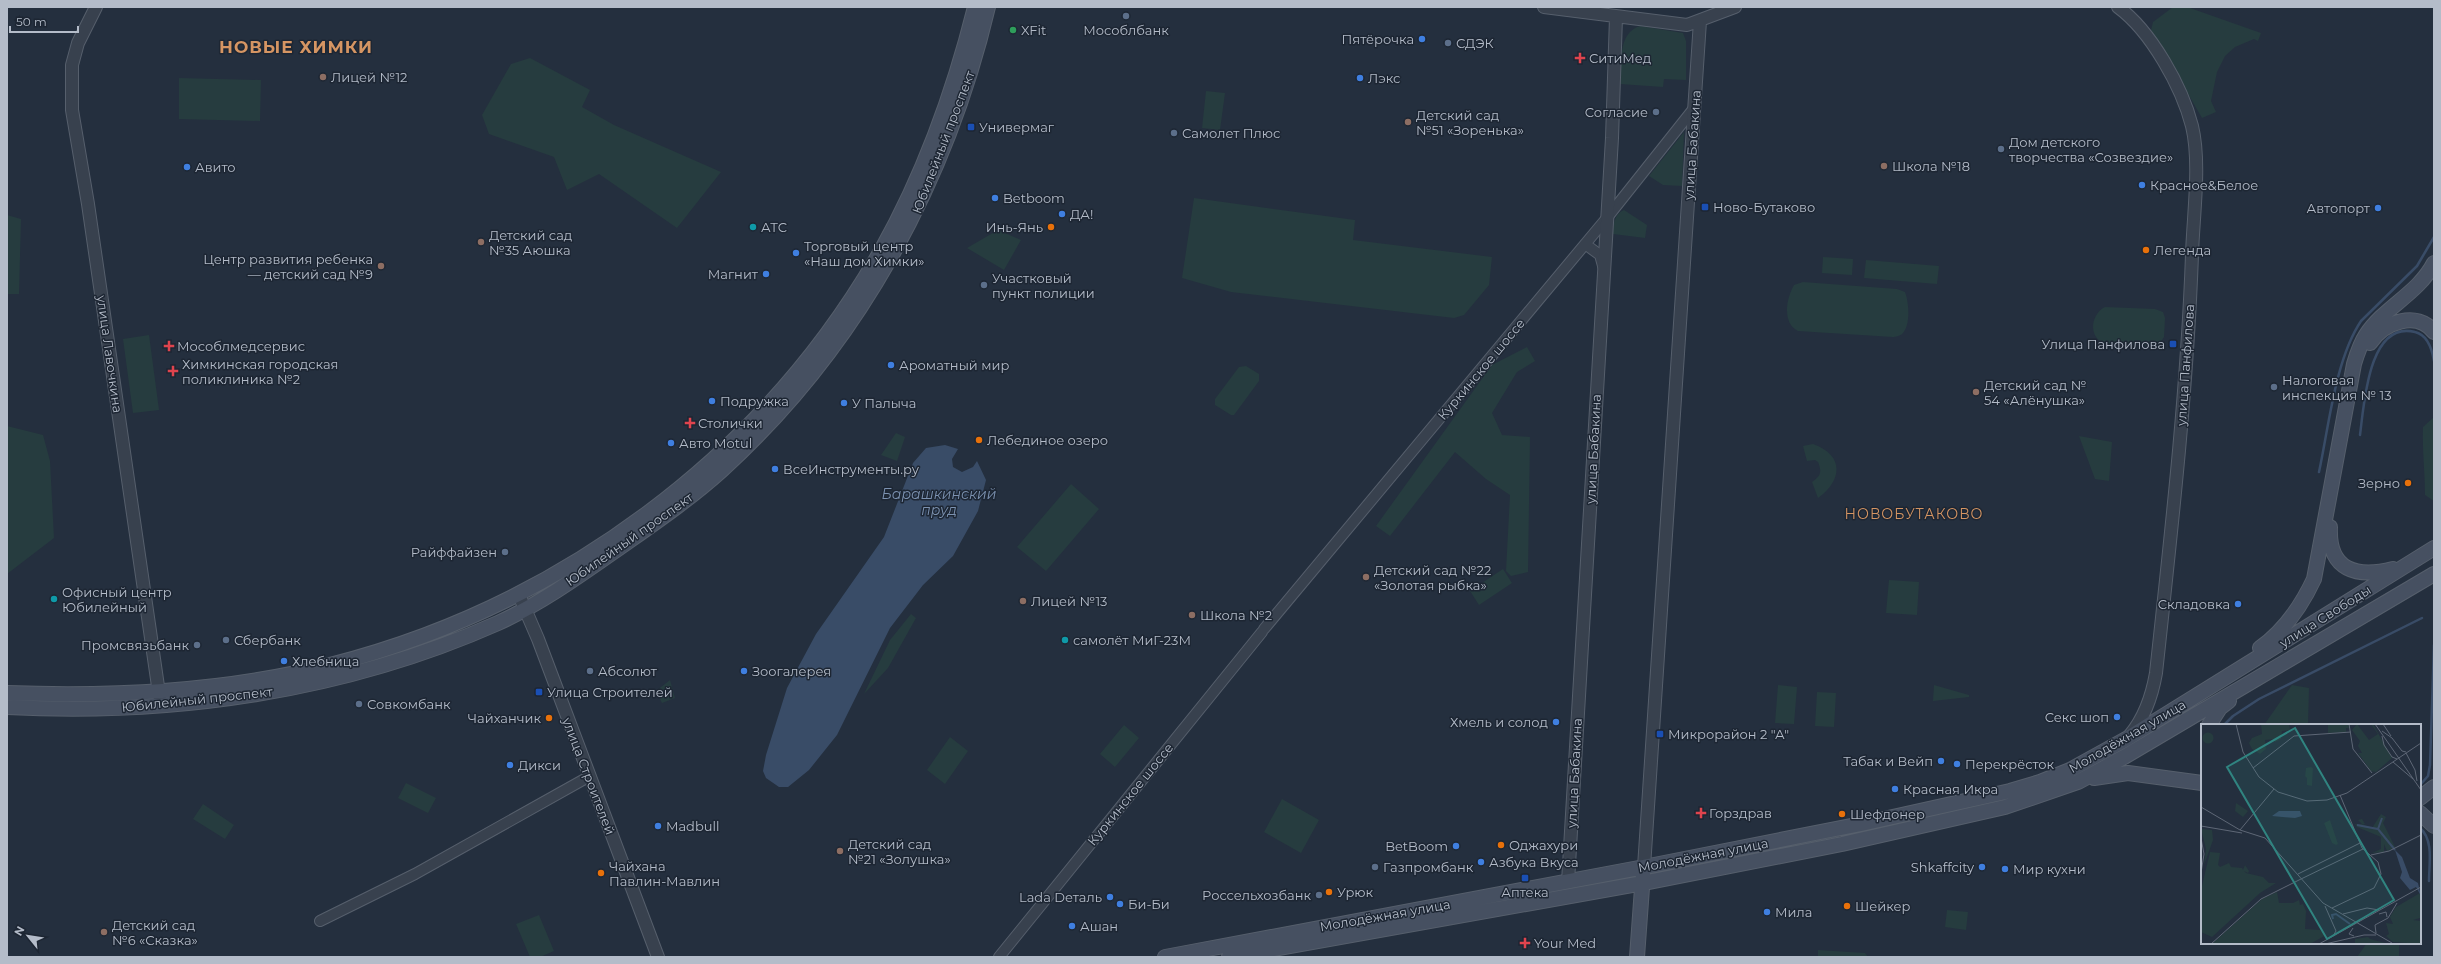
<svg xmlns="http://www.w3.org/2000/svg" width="2441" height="964" viewBox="0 0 2441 964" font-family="Montserrat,sans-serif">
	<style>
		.green { fill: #263c3f }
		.water { fill: #394c67 }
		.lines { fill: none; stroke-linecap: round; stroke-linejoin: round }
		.stream { stroke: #394c67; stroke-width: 2.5 }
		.minor-casing { stroke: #565f6c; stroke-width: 12 }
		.tertiary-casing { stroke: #565f6c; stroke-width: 14 }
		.secondary-casing { stroke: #565f6c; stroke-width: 16 }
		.minor { stroke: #38414e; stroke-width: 10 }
		.tertiary { stroke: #38414e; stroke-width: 12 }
		.secondary { stroke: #465061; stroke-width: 14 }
		.service-dot { fill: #5c6f8a; stroke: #1d2633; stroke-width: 1.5 }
		.leisure-dot { fill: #2e9e5b; stroke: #1d2633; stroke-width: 1.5 }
		.shop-dot { fill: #3f7fe0; stroke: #1d2633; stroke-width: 1.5 }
		.health-dot { fill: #e0444e; stroke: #1d2633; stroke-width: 1.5 }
		.education-dot { fill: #8d6e63; stroke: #1d2633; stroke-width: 1.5 }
		.transit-dot { fill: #1a4fb4; stroke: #1d2633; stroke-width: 1.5 }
		.culture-dot { fill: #0f9aa8; stroke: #1d2633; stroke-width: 1.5 }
		.food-dot { fill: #e8710a; stroke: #1d2633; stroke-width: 1.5 }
		.labels { text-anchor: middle; stroke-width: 3; stroke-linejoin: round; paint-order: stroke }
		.poi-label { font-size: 13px; fill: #b4bcc9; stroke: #1d2633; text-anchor: start }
		.street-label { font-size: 13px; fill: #b4bcc9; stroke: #1d2633 }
		.water-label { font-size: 14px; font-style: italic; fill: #7c92b1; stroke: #1d2633 }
		.neighbourhood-label { font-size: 14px; letter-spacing: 1px; fill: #d59563; stroke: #1d2633 }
		.district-label { font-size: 17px; font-weight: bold; letter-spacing: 1px; fill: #d59563; stroke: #1d2633 }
		.inset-river { fill: none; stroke: #394c67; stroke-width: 2 }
		.inset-road { fill: none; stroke: #5e6776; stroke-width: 1 }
		.view { fill: #308480; fill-opacity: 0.15; stroke: #308480; stroke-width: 2 }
		.inset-edge { fill: none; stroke: #b4bcc9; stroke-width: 2 }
	</style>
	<rect width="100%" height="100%" fill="#242f3e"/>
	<path class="green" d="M2173 7 2190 8 2261 33 2258 41 2254 39 2235 47 2225 56 2217 72 2211 101 2216 112 2202 118 2151 30 2153 22Z
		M1640 26 1683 33 1686 41V80L1664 79 1663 87 1620 84C1622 64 1617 33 1640 26Z
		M530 58 590 90 582 107 614 125 721 172 677 228 599 174 567 190 554 157 489 134 482 115 511 64Z
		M179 78 261 80 260 121 179 119Z
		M1206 91 1225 93 1220 130 1202 128Z
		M1684 132 1682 186 1663 185 1649 176Z
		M1194 198 1355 220 1353 240 1492 257 1489 285 1464 315 1454 318 1231 292 1182 278Z
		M1624 210 1647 225 1645 238 1613 234C1613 225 1614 214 1624 210Z
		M7 215 21 219 19 294H7Z
		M998 230 1021 240 1004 270 967 248Z
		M1823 257 1853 259 1852 275 1822 273Z
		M1866 260 1939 266 1937 284 1864 278Z
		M1803 282 1897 289 1905 292C1909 302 1911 326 1902 334 1900 336 1895 337 1893 337L1798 331C1782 323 1786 299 1794 285Z
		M2105 307 2155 309 2163 312 2165 318 2164 337 2160 343 2152 346 2103 343C2088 336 2091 314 2105 307Z
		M149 335 159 410 133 413 123 339Z
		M1527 347 1535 361 1517 372 1492 413 1502 435 1530 437 1528 572 1511 576 1506 571 1510 495 1486 479 1455 452 1390 536 1376 526 1492 365Z
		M1246 366 1259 374V381L1234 415H1231L1215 405V399L1239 367Z
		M2434 417V501L2425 495C2425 472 2422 450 2423 427Z
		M7 426 43 435 50 461 54 538 7 574Z
		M896 433 905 437 897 461 881 455Z
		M2079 436 2112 442 2109 481 2095 479Z
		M1813 444C1844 455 1843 480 1818 498L1812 482C1821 476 1822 472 1818 462L1815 460 1807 461 1803 446Z
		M1071 484 1099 509 1046 571 1017 547Z
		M1503 569 1512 583 1479 605 1470 591Z
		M1889 580 1919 582 1917 615 1886 613Z
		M911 614 916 618 888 668 864 694 890 640Z
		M670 680 675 698 662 703 656 691Z
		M1778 685 1797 687 1794 724 1775 723Z
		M1934 685 1969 695V697L1933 701Z
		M2292 685 2309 688 2308 725H2264Z
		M1817 692 1836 693 1834 727 1815 726Z
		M1124 725 1139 738 1115 767 1100 754Z
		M950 737 968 751 945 784 927 770Z
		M406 783 436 798 428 813 398 798Z
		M1282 799 1319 820 1301 853 1264 832Z
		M203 804 234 825 225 839 193 819Z
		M1947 910 1968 912 1966 930 1945 927Z
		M539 915 554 951 540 957H530L516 924Z
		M2367 943 2399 945V957H2357Z
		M1818 950 1865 953 1868 957H1818Z"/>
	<path class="water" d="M945 445 958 449 952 459 953 467 962 472 973 467 977 461 986 480 978 511 953 556 923 585 890 628 837 735 809 770 788 787H779L766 778 763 771 766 755 787 688 816 634 884 537 913 463 926 448Z"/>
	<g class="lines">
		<path class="stream" d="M2360 435C2364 406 2368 320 2415 332 2428 335 2432 349 2434 361
			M2319 472C2329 426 2335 360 2361 321L2417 266 2434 237
			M2224 725 2233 716 2259 699 2422 618
			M2420 785 2428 776 2430 765 2434 645
			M2420 828C2434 840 2429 864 2429 881"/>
		<defs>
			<path id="minor" d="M1585 244 1600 255 1603 266
				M1264 629 1606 219 1695 107
				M320 921 415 874 590 776
				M999 957 1262 632"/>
			<path id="tertiary" d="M96 7 78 43 72 65V110L88 204 160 700
				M1544 7 1687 25 1735 7
				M2118 7C2151 31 2182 87 2192 126 2201 163 2193 217 2192 255 2187 394 2171 534 2156 673 2152 696 2145 717 2130 735
				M519 595 538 639 658 957
				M1644 867 1700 21
				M1568 882 1612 138 1616 17"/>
			<path id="secondary" d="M2370 343C2384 322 2417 310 2434 332
				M2330 527C2328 571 2357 578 2393 569
				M2260 648C2285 630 2301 607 2314 579L2354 364C2357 354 2360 344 2366 335 2384 307 2418 294 2434 263
				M7 693C115 697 225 692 330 665 559 607 765 456 882 249 924 174 954 91 975 7
				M7 707C174 716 345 691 498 623 542 603 582 574 622 546 656 522 691 498 722 470 857 347 946 184 988 7
				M2209 725 2220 708 2229 701
				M2094 778 2128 773 2202 783
				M2420 798 2434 787
				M2420 813 2434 826
				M1165 957 1644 867 1861 824 2010 791 2040 782 2070 770 2128 738 2434 548
				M1229 957 1643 883 1842 844 2005 807 2078 782 2124 757 2434 574
				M1637 957 1643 874"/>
		</defs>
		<use href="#minor" class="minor-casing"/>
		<use href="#tertiary" class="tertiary-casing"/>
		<use href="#secondary" class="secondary-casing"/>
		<use href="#minor" class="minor"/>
		<use href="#tertiary" class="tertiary"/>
		<use href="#secondary" class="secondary"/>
	</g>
	<g class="service-dot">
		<circle cx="1126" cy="16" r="4"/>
		<circle cx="1448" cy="43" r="4"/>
		<circle cx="1656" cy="112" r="4"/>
		<circle cx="1174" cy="133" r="4"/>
		<circle cx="2001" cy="149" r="4"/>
		<circle cx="984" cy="285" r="4"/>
		<circle cx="2274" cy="387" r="4"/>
		<circle cx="505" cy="552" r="4"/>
		<circle cx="226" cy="640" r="4"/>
		<circle cx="197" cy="645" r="4"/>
		<circle cx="590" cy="671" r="4"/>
		<circle cx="359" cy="704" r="4"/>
		<circle cx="1375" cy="867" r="4"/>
		<circle cx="1319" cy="895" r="4"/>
	</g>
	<circle class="leisure-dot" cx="1013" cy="30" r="4"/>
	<g class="shop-dot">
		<circle cx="1422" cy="39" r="4"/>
		<circle cx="1360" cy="78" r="4"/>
		<circle cx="187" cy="167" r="4"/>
		<circle cx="2142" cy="185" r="4"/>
		<circle cx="995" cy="198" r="4"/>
		<circle cx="2378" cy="208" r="4"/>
		<circle cx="1062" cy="214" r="4"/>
		<circle cx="796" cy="253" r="4"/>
		<circle cx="766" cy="274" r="4"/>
		<circle cx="891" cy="365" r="4"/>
		<circle cx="712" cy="401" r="4"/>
		<circle cx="844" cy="403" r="4"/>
		<circle cx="671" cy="443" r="4"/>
		<circle cx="775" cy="469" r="4"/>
		<circle cx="2238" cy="604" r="4"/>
		<circle cx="284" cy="661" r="4"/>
		<circle cx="744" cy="671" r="4"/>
		<circle cx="2117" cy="717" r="4"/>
		<circle cx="1556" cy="722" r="4"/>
		<circle cx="1941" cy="761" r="4"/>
		<circle cx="1957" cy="764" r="4"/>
		<circle cx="510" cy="765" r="4"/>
		<circle cx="1895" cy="789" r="4"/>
		<circle cx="658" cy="826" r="4"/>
		<circle cx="1456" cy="846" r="4"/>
		<circle cx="1481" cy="862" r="4"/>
		<circle cx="1982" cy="867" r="4"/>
		<circle cx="2005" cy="869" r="4"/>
		<circle cx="1110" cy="897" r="4"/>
		<circle cx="1120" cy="904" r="4"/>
		<circle cx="1767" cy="912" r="4"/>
		<circle cx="1072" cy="926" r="4"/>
	</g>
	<g class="health-dot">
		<path d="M1578 52h4v4h4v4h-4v4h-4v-4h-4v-4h4z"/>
		<path d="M167 340h4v4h4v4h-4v4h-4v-4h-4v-4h4z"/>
		<path d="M171 365h4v4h4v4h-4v4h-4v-4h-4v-4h4z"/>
		<path d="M688 417h4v4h4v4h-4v4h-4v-4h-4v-4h4z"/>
		<path d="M1699 807h4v4h4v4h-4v4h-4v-4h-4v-4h4z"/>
		<path d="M1523 937h4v4h4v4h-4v4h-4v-4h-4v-4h4z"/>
	</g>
	<g class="education-dot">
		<circle cx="323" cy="77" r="4"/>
		<circle cx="1408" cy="122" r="4"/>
		<circle cx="1884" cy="166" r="4"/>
		<circle cx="481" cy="242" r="4"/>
		<circle cx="381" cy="266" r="4"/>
		<circle cx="1976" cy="392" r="4"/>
		<circle cx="1366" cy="577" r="4"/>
		<circle cx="1023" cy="601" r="4"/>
		<circle cx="1192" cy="615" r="4"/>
		<circle cx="840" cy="851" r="4"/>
		<circle cx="104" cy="932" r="4"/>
	</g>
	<g class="transit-dot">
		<rect x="967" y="123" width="8" height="8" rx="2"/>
		<rect x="1701" y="203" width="8" height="8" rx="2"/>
		<rect x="2169" y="340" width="8" height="8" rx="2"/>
		<rect x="535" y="688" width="8" height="8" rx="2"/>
		<rect x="1656" y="730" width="8" height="8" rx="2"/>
		<rect x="1521" y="874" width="8" height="8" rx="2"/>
	</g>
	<g class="culture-dot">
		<circle cx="753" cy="227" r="4"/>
		<circle cx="54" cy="599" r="4"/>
		<circle cx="1065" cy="640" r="4"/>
	</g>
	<g class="food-dot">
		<circle cx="1051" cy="227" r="4"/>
		<circle cx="2146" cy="250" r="4"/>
		<circle cx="979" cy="440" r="4"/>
		<circle cx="2408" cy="483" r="4"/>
		<circle cx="549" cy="718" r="4"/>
		<circle cx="1842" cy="814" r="4"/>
		<circle cx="1501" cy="845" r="4"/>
		<circle cx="601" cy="873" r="4"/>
		<circle cx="1329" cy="892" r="4"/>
		<circle cx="1847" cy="906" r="4"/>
	</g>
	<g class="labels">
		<g class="poi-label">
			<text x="1021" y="35">XFit</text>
			<text x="1126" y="35" text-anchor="middle">Мособлбанк</text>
			<text x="1414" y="44" text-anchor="end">Пятёрочка</text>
			<text x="1456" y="48">СДЭК</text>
			<text x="1589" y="63">СитиМед</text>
			<text x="331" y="82">Лицей №12</text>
			<text x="1368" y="83">Лэкс</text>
			<text x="1648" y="117" text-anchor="end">Согласие</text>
			<text x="1416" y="120">Детский сад<tspan x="1416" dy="15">№51 «Зоренька»</tspan></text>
			<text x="979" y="132">Универмаг</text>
			<text x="1182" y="138">Самолет Плюс</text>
			<text x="2009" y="147">Дом детского<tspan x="2009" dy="15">творчества «Созвездие»</tspan></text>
			<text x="1892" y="171">Школа №18</text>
			<text x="195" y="172">Авито</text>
			<text x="2150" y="190">Красное&amp;Белое</text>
			<text x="1003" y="203">Betboom</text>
			<text x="1713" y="212">Ново-Бутаково</text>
			<text x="2370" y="213" text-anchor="end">Автопорт</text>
			<text x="1070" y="219">ДА!</text>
			<text x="761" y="232">АТС</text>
			<text x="1043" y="232" text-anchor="end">Инь-Янь</text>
			<text x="489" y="240">Детский сад<tspan x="489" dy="15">№35 Аюшка</tspan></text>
			<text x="804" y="251">Торговый центр<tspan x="804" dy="15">«Наш дом Химки»</tspan></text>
			<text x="2154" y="255">Легенда</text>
			<text x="373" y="264" text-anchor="end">Центр развития ребенка<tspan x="373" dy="15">— детский сад №9</tspan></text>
			<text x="758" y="279" text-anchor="end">Магнит</text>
			<text x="992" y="283">Участковый<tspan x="992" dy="15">пункт полиции</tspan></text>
			<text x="2165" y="349" text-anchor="end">Улица Панфилова</text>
			<text x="177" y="351">Мособлмедсервис</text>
			<text x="182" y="369">Химкинская городская<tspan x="182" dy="15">поликлиника №2</tspan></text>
			<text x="899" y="370">Ароматный мир</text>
			<text x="2282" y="385">Налоговая<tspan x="2282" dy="15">инспекция № 13</tspan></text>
			<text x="1984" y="390">Детский сад №<tspan x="1984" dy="15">54 «Алёнушка»</tspan></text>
			<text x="720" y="406">Подружка</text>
			<text x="852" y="408">У Палыча</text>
			<text x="698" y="428">Столички</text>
			<text x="987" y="445">Лебединое озеро</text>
			<text x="679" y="448">Авто Motul</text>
			<text x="783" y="474">ВсеИнструменты.ру</text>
			<text x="2400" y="488" text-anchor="end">Зерно</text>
			<text x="497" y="557" text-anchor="end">Райффайзен</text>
			<text x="1374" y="575">Детский сад №22<tspan x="1374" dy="15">«Золотая рыбка»</tspan></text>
			<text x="62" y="597">Офисный центр<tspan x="62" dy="15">Юбилейный</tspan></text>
			<text x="1031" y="606">Лицей №13</text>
			<text x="2230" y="609" text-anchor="end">Складовка</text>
			<text x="1200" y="620">Школа №2</text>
			<text x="234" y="645">Сбербанк</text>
			<text x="1073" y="645">самолёт МиГ-23М</text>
			<text x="189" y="650" text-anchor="end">Промсвязьбанк</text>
			<text x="292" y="666">Хлебница</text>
			<text x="598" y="676">Абсолют</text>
			<text x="752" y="676">Зоогалерея</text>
			<text x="547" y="697">Улица Строителей</text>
			<text x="367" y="709">Совкомбанк</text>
			<text x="2109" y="722" text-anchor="end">Секс шоп</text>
			<text x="541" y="723" text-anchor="end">Чайханчик</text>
			<text x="1548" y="727" text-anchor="end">Хмель и солод</text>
			<text x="1668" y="739">Микрорайон 2 "А"</text>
			<text x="1933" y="766" text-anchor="end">Табак и Вейп</text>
			<text x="1965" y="769">Перекрёсток</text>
			<text x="518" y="770">Дикси</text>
			<text x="1903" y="794">Красная Икра</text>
			<text x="1709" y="818">Горздрав</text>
			<text x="1850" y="819">Шефдонер</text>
			<text x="666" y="831">Madbull</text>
			<text x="848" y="849">Детский сад<tspan x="848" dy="15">№21 «Золушка»</tspan></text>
			<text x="1509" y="850">Оджахури</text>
			<text x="1448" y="851" text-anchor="end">BetBoom</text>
			<text x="1489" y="867">Азбука Вкуса</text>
			<text x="609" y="871">Чайхана<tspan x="609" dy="15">Павлин-Мавлин</tspan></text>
			<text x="1383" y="872">Газпромбанк</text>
			<text x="1974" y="872" text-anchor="end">Shkaffcity</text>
			<text x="2013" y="874">Мир кухни</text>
			<text x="1337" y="897">Урюк</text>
			<text x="1525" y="897" text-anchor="middle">Аптека</text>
			<text x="1311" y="900" text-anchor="end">Россельхозбанк</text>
			<text x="1102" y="902" text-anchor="end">Lada Dеталь</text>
			<text x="1128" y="909">Би-Би</text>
			<text x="1855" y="911">Шейкер</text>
			<text x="1775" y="917">Мила</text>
			<text x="112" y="930">Детский сад<tspan x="112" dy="15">№6 «Сказка»</tspan></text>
			<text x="1080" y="931">Ашан</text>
			<text x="1534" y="948">Your Med</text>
		</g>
		<g class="street-label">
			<text transform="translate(943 142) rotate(-69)" y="5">Юбилейный проспект</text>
			<text transform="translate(1692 145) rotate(-86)" y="5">улица Бабакина</text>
			<text transform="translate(110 354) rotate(82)" y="5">улица Лавочкина</text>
			<text transform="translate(2185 365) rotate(-86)" y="5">улица Панфилова</text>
			<text transform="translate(1481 369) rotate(-50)" y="5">Куркинское шоссе</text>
			<text transform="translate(1593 449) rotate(-87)" y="5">улица Бабакина</text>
			<text transform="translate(629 539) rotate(-35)" y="5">Юбилейный проспект</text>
			<text transform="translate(2325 616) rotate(-32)" y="5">улица Свободы</text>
			<text transform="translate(197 699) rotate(-6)" y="5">Юбилейный проспект</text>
			<text transform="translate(2127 736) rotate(-30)" y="5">Молодёжная улица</text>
			<text transform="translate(1574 773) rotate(-87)" y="5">улица Бабакина</text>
			<text transform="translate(589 776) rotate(69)" y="5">улица Строителей</text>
			<text transform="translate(1130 794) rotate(-51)" y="5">Куркинское шоссе</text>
			<text transform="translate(1703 855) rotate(-11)" y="5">Молодёжная улица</text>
			<text transform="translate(1385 915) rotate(-10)" y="5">Молодёжная улица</text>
		</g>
		<g class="water-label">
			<text x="939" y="499">Барашкинский<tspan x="939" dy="16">пруд</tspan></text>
		</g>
		<g class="neighbourhood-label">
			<text x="1914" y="519">НОВОБУТАКОВО</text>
		</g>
		<g class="district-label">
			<text x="296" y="53">НОВЫЕ ХИМКИ</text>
		</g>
	</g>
	<g transform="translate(2201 724)">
		<rect width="220" height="220" fill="#242f3e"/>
		<path d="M60 0H88L89 6 81 7 80 15 74 18 73 15 64 16 65 25 59 30 51 25 48 19 51 14 61 10ZM127 0H147L148 4H145V8L127 9ZM156 0 168 16 177 10 170 0H172L191 34 175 48 170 47 157 29H161L157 22 159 17 151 6ZM1.5 14a5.5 5.5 0 1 1 11 0a5.5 5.5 0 1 1-11 0ZM110 43 112 44 111 62 106 61V54L104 52 105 44ZM35 79 47 87 42 93 34 87ZM180 90 185 93 182 99 194 123 186 127 183 120V128L171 129 180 125V113L156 103 154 100H161L157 96 161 95 164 100H161L171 104ZM129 96 137 120 135 121 131 119 123 99ZM0 105 11 106 12 116 3 141 5 125ZM9 128 19 129 17 141 19 143 28 139 30 143 41 144 42 146 44 141 48 147 47 149 43 147 45 149 62 153 68 159H75L59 169 11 213 0 208V166ZM76 168 78 179H92L98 176 99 181 102 180 105 187 104 205 119 206 125 211 109 220H11L61 175ZM219 169V194L212 196 220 197V220L192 218 185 212 188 210 185 199 192 200 189 193 195 183ZM167 213 169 215 188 220H154V215Z" fill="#263c3f"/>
		<path d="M78 87H99L101 92 94 94 71 92ZM194 126 201 133 209 154 217 159 220 172 215 163 209 166 199 154 201 148Z" fill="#394c67"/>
		<path class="inset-river" d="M156 101 177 105 181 94M177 105 194 126M132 195 131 191 135 190 149 200"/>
		<path class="inset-road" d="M35 0 42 28 58 53 77 68 106 77 126 76 146 69 220 19M148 0 152 25 171 49M174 0 220 66M182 0 190 12M181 7 191 14 201 27 205 28M181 12 183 21 191 33 196 35M205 29 214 46 216 57M192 38 212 55M52 44 93 12 150 8M0 83 39 106 64 114 122 179 191 219M0 102 41 109M39 106 73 65M0 114 3 130 0 149M170 131 188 127 220 111M97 150 159 119M100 155 162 125M124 182 135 207 132 212M131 184 173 164 180 150 177 138 161 124 139 71M142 190 166 184 178 186M178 190 185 188 186 193M152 204 148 210 153 212M175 209 174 201 187 194 196 179M10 220 60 175 100 155M118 220 220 163M124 220 163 211H175"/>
		<path class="view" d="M94 4 193 176 126 215 26 43Z"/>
		<rect width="220" height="220" class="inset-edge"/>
	</g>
	<rect width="2441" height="964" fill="none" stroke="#b4bcc9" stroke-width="16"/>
	<g transform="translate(28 936) rotate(300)" stroke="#1d2633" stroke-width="3" paint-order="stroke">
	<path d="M0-3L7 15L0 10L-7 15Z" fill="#b4bcc9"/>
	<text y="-6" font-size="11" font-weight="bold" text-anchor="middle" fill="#b4bcc9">N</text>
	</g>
	<path d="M10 26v6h68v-6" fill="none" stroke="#b4bcc9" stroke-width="2"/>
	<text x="16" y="26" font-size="12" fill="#b4bcc9" stroke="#1d2633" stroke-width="3" paint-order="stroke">50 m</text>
</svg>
